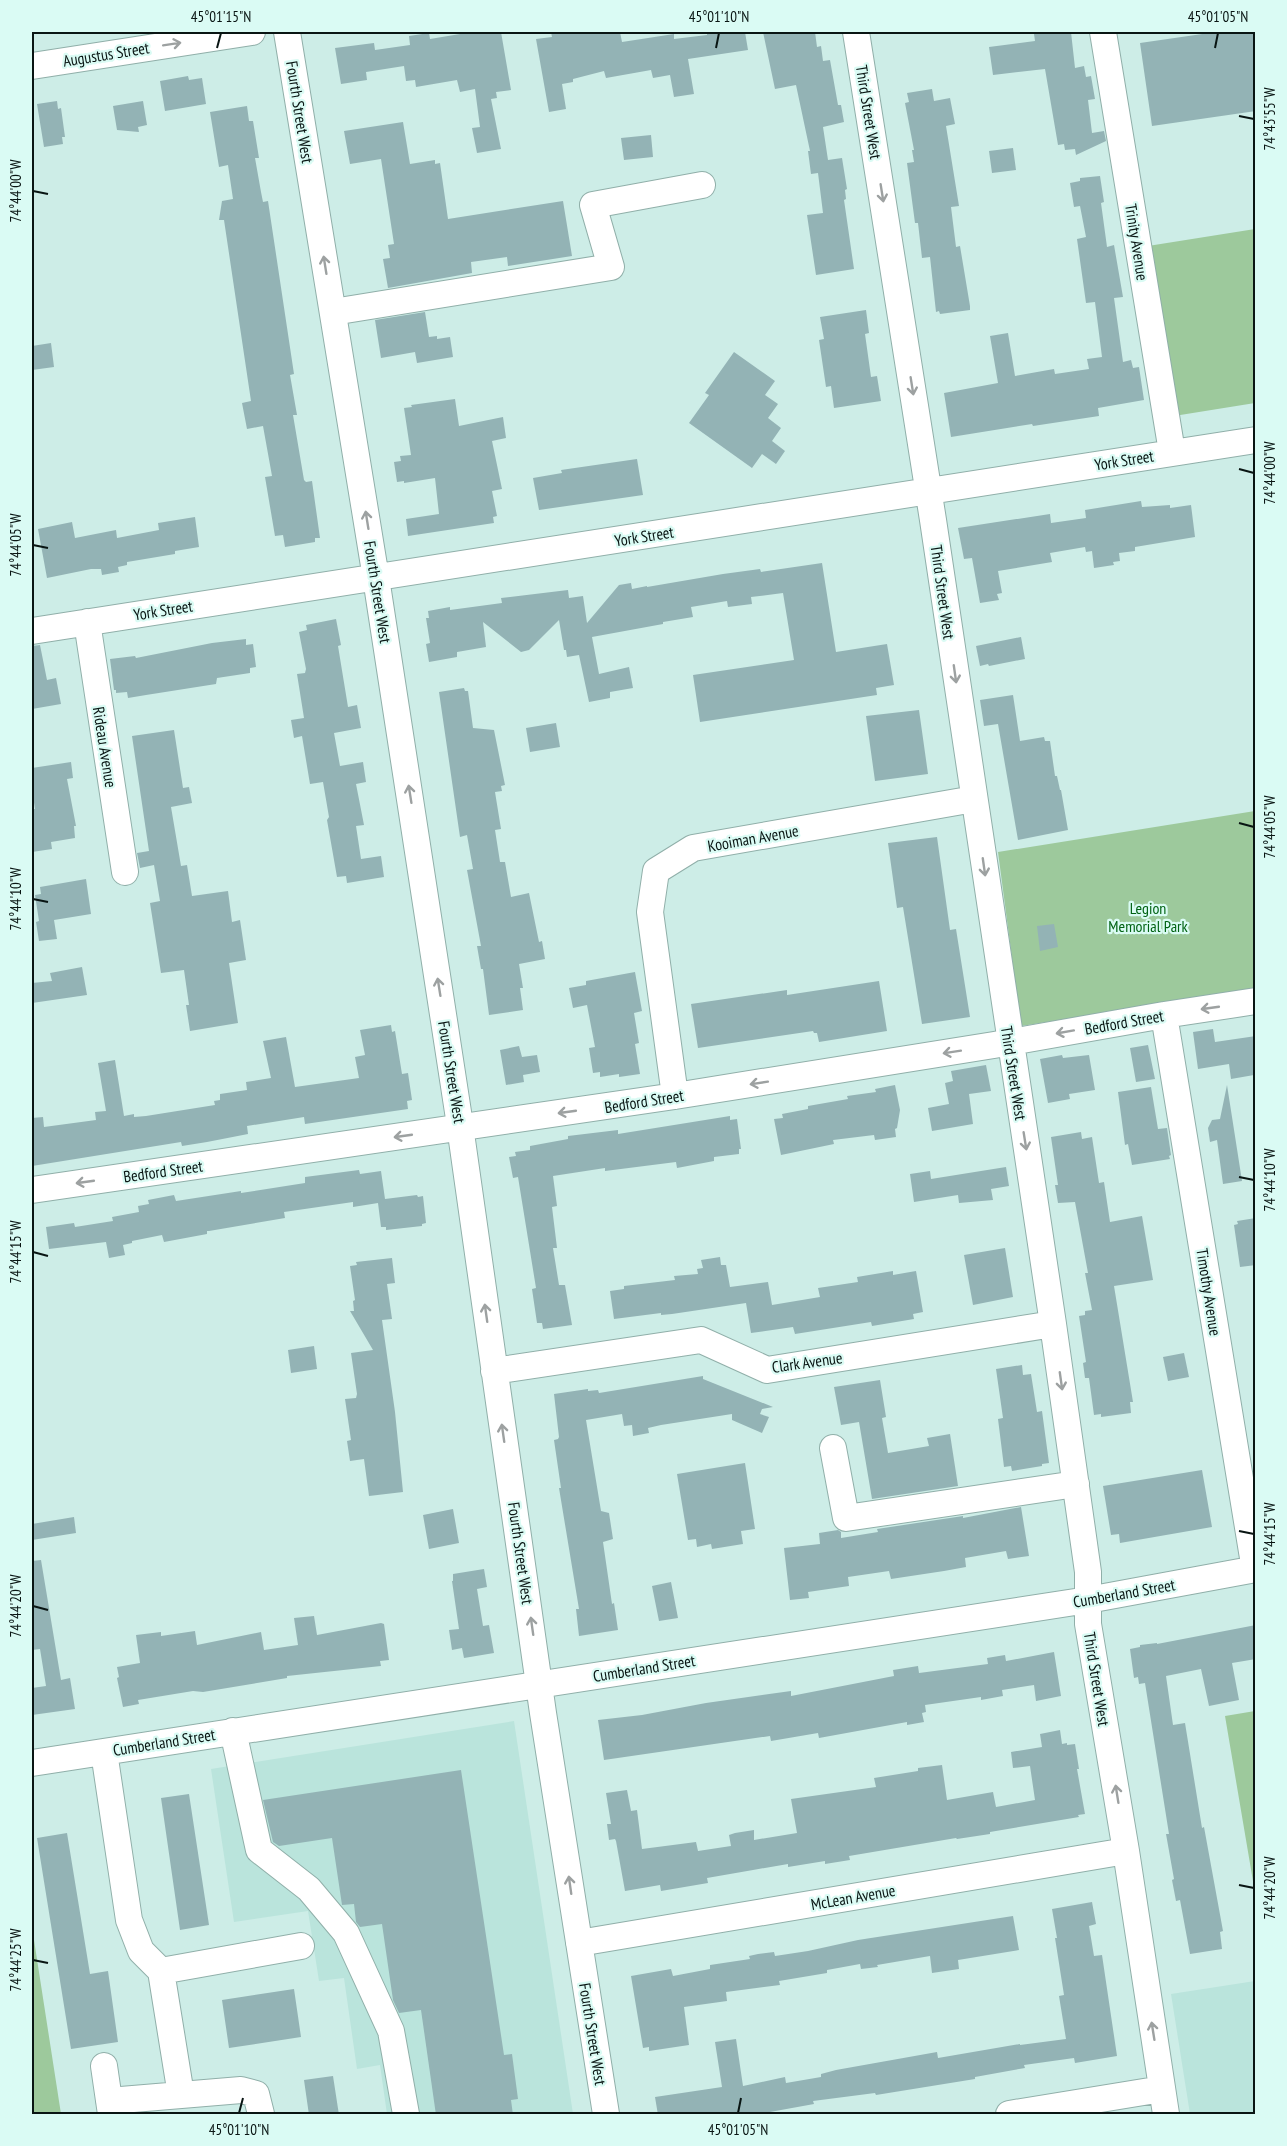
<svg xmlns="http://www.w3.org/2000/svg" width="1287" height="2146" viewBox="0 0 1287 2146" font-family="'PT Sans Narrow',sans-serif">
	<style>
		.built { fill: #bae4dc }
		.green { fill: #9dc99c }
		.building { fill: #93b3b5 }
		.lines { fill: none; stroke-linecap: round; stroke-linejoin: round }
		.minor-casing { stroke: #90afa9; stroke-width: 28 }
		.minor { stroke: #fff; stroke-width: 26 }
		.oneway { stroke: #9da1a1 }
		.ticks { fill: none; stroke: #091513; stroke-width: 2 }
		.labels { text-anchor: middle; stroke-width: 4.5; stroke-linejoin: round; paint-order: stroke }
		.street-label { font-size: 16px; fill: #091513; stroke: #dafbf4 }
		.park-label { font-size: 16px; fill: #006212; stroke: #dafbf4 }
		.neatline { fill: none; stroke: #091513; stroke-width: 2 }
		.ticks-label { font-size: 15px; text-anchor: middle; fill: #091513 }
	</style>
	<rect width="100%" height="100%" fill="#cdede7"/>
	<path class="built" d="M514 1721 573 2114H387L380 2065 357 2069 344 1978 319 1981 308 1911 234 1922 211 1769Z
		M1255 1981V2114H1190L1171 1994Z"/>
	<path class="green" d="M1255 229V403L1174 416 1148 246Z
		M1255 811V990L1021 1026 998 852Z
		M1255 1711H1256L1255 1893 1225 1716Z
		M32 1927 61 2114H32Z"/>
	<path class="building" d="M472 32H501L511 90 496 92 497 98 491 99 501 149 477 153 472 128 480 127 475 89 460 92 457 80 416 87 415 80 406 81 404 66 366 72 367 80 341 84 335 48 374 43 375 50 410 45 409 36 429 33 430 39Z
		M551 32H620L622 42 674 34V39L707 35V32H745L748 50 688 59 694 94 674 97 670 75 653 78 651 70 606 78 604 71 573 79V82L562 84 566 109 549 112 536 39 552 37Z
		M763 32H815L817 47 821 46 823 61 830 60 838 105H841L844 122 823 127 828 160 842 158 847 189 845 190 846 199 844 200 854 269 816 275 807 215 823 213 818 173 811 174 808 151H810L796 85 775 89Z
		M1040 32H1071L1075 68 1084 66 1086 77 1091 76 1095 99 1088 100 1092 133 1104 131 1106 141 1076 155 1075 149 1065 150 1064 144 1058 145 1045 69 993 75 989 47 1035 41 1034 34 1040 33Z
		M1216 32H1256V111L1152 126 1140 43Z
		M188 76 189 80 202 78 206 104 165 111 160 81Z
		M932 89 934 101 950 98 955 124 946 126 959 206 951 207 956 247 960 246 970 306V310L940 314 939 311 936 312 930 257 922 258 918 223H915L907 163 914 162 912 150H914L905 103 909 102 907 93Z
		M57 101 58 109 61 108 65 137H62L63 144 44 147 37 104Z
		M143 101 147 125 138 127 139 132 117 130 113 106Z
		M247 106 249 121H253L259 158H255L261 192 263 202 268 201 294 374 290 375 297 415H293L304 480 306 482 312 481 320 538H315V542L285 547 283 535 275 536 265 477 272 476 263 426 247 429 242 403 251 401 224 220H219L222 201 233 199 228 165 219 167 210 112Z
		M403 122 410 164 435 160V164L440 163 448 219 563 201 572 256 508 266 507 257 471 262 472 273 388 288 383 259 390 258 388 245 394 244 381 159 350 164 344 131Z
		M651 135 653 157 624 160 621 138Z
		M1013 148 1016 170 992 173 989 151Z
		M1100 176 1104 202 1101 203 1107 247 1114 245 1123 297 1114 298 1123 362 1131 360 1133 368 1139 367 1144 400 1098 408 1099 416 1033 426 1032 424 951 437 944 393 998 383 990 336 1008 333 1015 376 1054 369 1055 374 1089 369 1087 359 1102 357 1095 302 1086 303 1077 239 1086 237 1080 206 1074 207 1070 183 1080 181V178Z
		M866 310 869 333 865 334 871 377 877 376 881 401 834 408 831 386 826 387 819 340 824 339 820 317Z
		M425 312 429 337 437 336V339L450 337 453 357 417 363 415 352 381 358 375 320Z
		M51 343 54 367 32 370V346Z
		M734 352 775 381 765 395 778 404 768 418 781 428 772 441 785 451 776 464 762 454 752 468 689 423 709 395 705 393Z
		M455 399 459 426 503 417 506 438 492 441 502 489 492 491 497 516 493 517 494 523 408 536 406 519 439 514 435 478 404 483V481L397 482 394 462 401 461 400 456 411 455 404 408 412 407 411 405Z
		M637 459 643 495 539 510 533 478 562 473 561 470Z
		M1141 501 1142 507 1170 505V508L1191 505 1195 537 1135 547V551L1119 553 1120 561 1113 562 1114 565 1094 568 1092 551 1086 552 1085 547 1050 553 1052 562 998 571 1002 593 997 594 999 600 980 603 972 558 964 559 958 528 1050 514 1051 523 1086 518 1085 510Z
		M195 517 199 547 175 551V554L127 562V565L118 567 119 572 102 575 101 569H91L47 578 38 529 72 522 75 538 116 530 117 538 159 530 158 523Z
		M822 563 836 652 887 644 894 685 876 688 877 695 700 722 693 675 794 660 783 593 751 597 752 604 728 607 727 601 691 607 693 617 663 622V624L592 637 599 674 629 667 633 688 610 692V698L589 702 579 655 567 657 566 650H564L559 620 529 650 521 652 483 622 486 647 457 652V657L429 662 426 644 430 643 426 618H429L428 611 450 607V610L502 603 501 598 568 590 569 598 583 596 587 623 619 585 631 583 632 589 647 586V587L723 574 760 569 761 572Z
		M336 619 341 645 338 646 348 707 357 705 361 728 334 733 340 766 363 762 366 782 356 784 364 825 356 826 361 859 381 856 384 877 347 883 346 876 337 877 327 820 329 817 323 782 310 784 302 736 294 738 291 720 304 718 297 674 305 673 306 669 299 632 307 630 306 625Z
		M1021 637 1025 659 989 666 988 664 980 666 976 646Z
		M246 639V645L253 644 256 667 250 668V673L217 678 216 684 146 695 128 698 127 692 116 693V690H114L110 659 135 656 136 658 212 643Z
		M40 645 47 680 56 678 61 704 32 709V646Z
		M464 688 465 691H468L473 728 494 730 505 785 501 786 502 791 495 792 501 829 495 830 500 862H505L511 897 529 893 539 942 542 941 545 959 519 964 523 988H520L523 1010 489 1015 483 969H481L477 946H481L467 870 473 869 467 835 460 837 439 692Z
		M1013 695 1020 741 1044 737 1045 741H1050L1055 776H1057L1060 790H1061L1068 830 1018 840 998 724 984 726 980 700Z
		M919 710 928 774 875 781 866 716Z
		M556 723 560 747 530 752 526 728Z
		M174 730 183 788 189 787 192 803 171 807 181 866 187 865 192 896 228 891 232 922 240 920 246 960 229 963 238 1023 190 1031 186 1005H189L184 970 161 973 150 903 160 901 154 865 140 868 137 853 149 851 132 736Z
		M71 762 73 778 67 779 76 826H74L75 838 51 842 52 849 32 852V809H35L32 790V768Z
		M937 837 950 930 956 929 970 1017 922 1024 903 907 897 908 888 843Z
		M86 879 91 914 54 920 57 939 39 941 36 922 39 921 35 895 41 894 40 887Z
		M1054 924 1058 947 1040 951 1037 926Z
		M82 967 87 995 32 1003V983L52 981 50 973Z
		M635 972 642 1011 634 1013 639 1043 635 1044 640 1074 619 1077V1074L600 1077V1072L593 1073 589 1048 595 1047 587 1005 573 1008 569 988 586 985V981Z
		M879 981 887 1031 819 1042 817 1033H814L813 1031 698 1048 691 1004 787 990V995Z
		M391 1025 392 1032 395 1031 402 1074 408 1073 412 1100 407 1101 408 1109 305 1124 304 1117 247 1126 248 1134 207 1142 182 1146 181 1142 32 1166V1118L43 1117 44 1127 96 1120 95 1112 106 1111 98 1063 115 1060 124 1116 134 1114V1117L146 1116 215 1105 214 1101 220 1100V1094L247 1090 246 1082 271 1078 263 1041 286 1037 295 1087 359 1078 355 1057 365 1055 360 1030Z
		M1213 1029 1215 1042 1256 1036V1069H1253L1254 1075 1231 1079 1229 1064 1198 1069 1193 1032Z
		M1148 1045 1155 1079 1136 1082 1130 1048Z
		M519 1046 522 1057 537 1055 540 1072 523 1075 524 1082 506 1085 500 1050Z
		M1062 1055 1063 1058 1089 1055 1095 1090 1069 1094 1070 1099 1048 1103 1040 1059Z
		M986 1065 991 1091 969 1094 973 1124 932 1131 928 1108 949 1104 945 1083 953 1081 951 1071Z
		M895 1085 900 1110 897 1128 895 1129 896 1137 875 1140 874 1135 833 1140 834 1144 781 1155 774 1119 783 1118 782 1114 808 1109V1106L848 1099 847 1096 876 1092 875 1089Z
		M1227 1085 1242 1181 1223 1184 1217 1140 1210 1142 1208 1128 1212 1120 1220 1119Z
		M1151 1087 1158 1129 1167 1128 1171 1155 1169 1156 1170 1159 1132 1165 1128 1144 1125 1145 1118 1092Z
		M730 1116V1120L737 1119 741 1149H739V1154L714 1157V1161L677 1168 676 1162 605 1171V1168L553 1176 557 1206 552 1207 557 1248H553L559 1285H565L572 1325 543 1329 542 1323H537L532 1289 536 1288 518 1177 513 1178 509 1157 516 1156 515 1152 530 1150V1146L568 1139V1136L618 1130V1134Z
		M1081 1132 1082 1139 1092 1137 1099 1183 1104 1182 1110 1222 1142 1216 1153 1280 1114 1286 1133 1402H1130L1131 1413 1101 1417V1414L1094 1415 1089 1378H1085L1083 1363 1086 1362 1079 1316 1085 1315V1311L1092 1310 1085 1273H1088L1075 1202 1058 1203 1055 1185H1058L1051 1137Z
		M1006 1167 1009 1186 991 1189 993 1200 959 1203 958 1195 914 1202 910 1174 930 1171 931 1179Z
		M359 1170 360 1174 381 1171 385 1199 417 1195 418 1197 423 1196 426 1223 422 1224V1226L386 1230V1227H381L378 1203 353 1207V1202L284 1212 285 1218 209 1231H207V1234L164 1242 162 1235 132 1241V1243L123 1245 125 1255 109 1258 106 1242 49 1249 46 1227 74 1223 75 1227 113 1221 112 1217 139 1212 138 1206 149 1204 148 1200 174 1195 176 1201 241 1191V1193L305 1183V1177Z
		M1256 1218V1265L1240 1267 1234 1225 1238 1224 1237 1221Z
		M1005 1248 1013 1297 973 1305 964 1255Z
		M720 1257 721 1265H726L730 1287 768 1282 772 1305 820 1297 818 1288 858 1282 857 1277 893 1271V1275L916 1271 923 1312 913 1314 914 1319 872 1326 871 1322 795 1334 793 1327 751 1333 746 1303 672 1314 661 1315V1313L614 1319 610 1291 624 1289V1286L675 1280 674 1276 698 1274 697 1269 703 1268 701 1260Z
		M392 1258 395 1283 387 1284 392 1319 382 1320 395 1412 403 1492 369 1496 364 1459 350 1461 347 1441 351 1440 345 1399 356 1398 357 1394 351 1353 373 1350 350 1311H354L353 1301 355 1300 350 1266 357 1265 356 1262Z
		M314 1346 317 1369 291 1373 288 1350Z
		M1184 1353 1189 1377 1168 1381 1163 1357Z
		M1022 1365 1023 1375 1031 1374 1037 1412 1042 1411 1049 1463 1042 1464V1466L1012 1471 1011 1466 1004 1467 998 1419 1003 1418 996 1369Z
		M703 1376V1379L773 1407 762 1409 760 1414 769 1417 762 1433 732 1420V1414L661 1425 648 1428 649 1433 633 1436 632 1425 624 1426 622 1414 586 1420 601 1511 609 1513 613 1539 603 1542 612 1604 614 1603 618 1630 579 1636 576 1609H579L559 1488H561L554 1440 558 1439 559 1437 554 1394 588 1389V1391L598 1390 599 1393Z
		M880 1380 886 1417 882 1418 888 1453 929 1446 927 1438 950 1434 958 1486 872 1499 859 1422 841 1425 834 1387Z
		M745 1463 755 1529 741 1531 743 1544 712 1549 711 1544 697 1547 696 1539 688 1540 677 1474Z
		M1202 1470 1212 1527 1120 1543 1119 1534 1111 1535 1103 1486Z
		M1021 1507 1029 1556 1008 1559 1006 1551 965 1558 966 1567 944 1571 891 1579 889 1571 848 1577 849 1586 808 1592 809 1598 790 1600 784 1548 820 1544 819 1533 838 1530 841 1532V1538L878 1532 877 1529 963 1516V1518Z
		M453 1509 459 1543 429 1549 423 1515Z
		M74 1517 76 1533 32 1540V1524Z
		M41 1560 61 1680 70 1678 75 1709 32 1715V1688L46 1686 40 1649 32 1650V1561Z
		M484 1569 487 1587 477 1589 483 1626 489 1625 494 1653 464 1658 462 1648 452 1650 449 1630 459 1629 452 1581H453V1574Z
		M671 1582 678 1618 659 1621 652 1586Z
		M314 1616 317 1635 381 1623 384 1624 389 1660 380 1661 381 1666 287 1676V1678L203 1692 193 1691 138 1700 139 1704 123 1707 117 1678 119 1677 117 1667 140 1663 136 1635 161 1632V1636L195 1631 197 1645 261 1632 264 1650 298 1645 294 1618Z
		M1256 1625V1659L1232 1663 1239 1700 1209 1706 1201 1669 1166 1676 1173 1725 1185 1723 1202 1828 1204 1827 1223 1931 1220 1932 1222 1949 1190 1954 1180 1900 1176 1901 1172 1880 1174 1879 1166 1834H1169L1145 1683 1139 1684 1138 1677 1134 1678 1130 1649 1140 1647V1645L1157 1643V1644Z
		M1054 1652 1061 1696 1036 1701 1034 1685 1002 1690 1003 1696 981 1700V1697L925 1705 926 1712 922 1713 924 1722 907 1725V1722L819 1738 818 1733 771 1741 770 1736 604 1760 598 1720 642 1715 706 1703 791 1691V1696L894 1676 893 1670 918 1666 919 1673 988 1664 987 1658 1005 1655 1006 1661Z
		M1060 1730 1062 1744 1067 1743V1745L1075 1744 1079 1769H1077L1085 1814 1078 1815 1079 1817 990 1832V1834L957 1839 956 1838 849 1856 850 1860 825 1864V1861L788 1867V1864L753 1870 707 1878 708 1883 661 1891 660 1885 625 1891 616 1841 615 1839 609 1840 607 1824H611L606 1793 627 1790 631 1811 637 1810 642 1849 696 1842 698 1851 731 1846 729 1835 735 1833 754 1830V1840L797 1833 791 1799 876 1787 874 1778 918 1771V1768L942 1765 947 1800 993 1792 996 1807 1035 1800 1030 1766 1013 1768 1011 1752 1042 1747 1040 1734Z
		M461 1770 504 2055 512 2054 518 2099 511 2100 513 2115H436L421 2010 399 2013 393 2000 382 1924 360 1927 356 1922 354 1904 342 1905 332 1838 279 1846 273 1842 263 1800Z
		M189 1794 209 1925 180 1930 161 1798Z
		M67 1833 90 1974 108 1971 118 2042 71 2049 37 1838Z
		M1092 1902 1096 1924 1089 1926 1094 1956 1102 1955 1117 2056 1075 2063 1074 2058 1024 2065 1025 2068 975 2077V2079L876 2095 875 2093 813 2101 814 2104 770 2112 771 2115H658L655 2097 722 2087 715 2042 736 2039 743 2086 785 2077 786 2083 821 2077V2074L836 2070 937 2052 938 2058 1020 2044V2045L1066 2039 1059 1996 1064 1995 1055 1938H1057L1052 1909Z
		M1013 1916 1019 1950 958 1960 959 1969 932 1973 930 1956 877 1965 878 1967 861 1969 860 1964 827 1970V1973L779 1981 780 1985 726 1992 727 2001 684 2007 689 2045 649 2051V2047L643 2048 631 1976 671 1969 673 1976 710 1969V1965L750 1959 749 1956 758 1954 774 1952 775 1956 808 1951 858 1940Z
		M294 1989 301 2037 229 2048 222 2000Z
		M333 2076 339 2115H309L304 2080Z"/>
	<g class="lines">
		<defs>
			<path id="minor" d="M287 32 376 578 458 1112 543 1713 606 2114
				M856 32 933 520 1053 1324 1088 1572V1624L1126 1851 1166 2114
				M1103 32 1172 452
				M32 66 252 32
				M333 312 611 267 593 205 702 185
				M87 622 125 872
				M32 631 1256 440
				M1164 1015 1255 1570
				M675 1096 650 912 656 871 693 848 974 799
				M32 1190 675 1096 994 1045 1164 1015 1256 1001
				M494 1371 701 1340 767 1370 1053 1324
				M833 1448 846 1518 1076 1484
				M233 1731 259 1850 309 1889 346 1933 391 2031 406 2114
				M104 1752 129 1920 141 1951 161 1971 181 2095 109 2101
				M32 1763 1088 1600 1256 1569
				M579 1943 1126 1851
				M161 1971 301 1946
				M104 2066 111 2114
				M181 2095 241 2090 256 2094 261 2114
				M1009 2114 1162 2089"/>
		</defs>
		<use href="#minor" class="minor-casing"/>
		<use href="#minor" class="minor"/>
	</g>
	<defs><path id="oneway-shaft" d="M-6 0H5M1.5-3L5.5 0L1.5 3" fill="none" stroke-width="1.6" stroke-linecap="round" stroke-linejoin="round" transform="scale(1.5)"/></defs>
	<g class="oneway">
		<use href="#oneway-shaft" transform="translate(172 44) rotate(-9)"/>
		<use href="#oneway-shaft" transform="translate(882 193) rotate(81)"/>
		<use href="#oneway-shaft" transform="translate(325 265) rotate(-99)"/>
		<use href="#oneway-shaft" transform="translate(912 386) rotate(81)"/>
		<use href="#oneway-shaft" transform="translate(367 520) rotate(-99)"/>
		<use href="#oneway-shaft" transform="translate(955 674) rotate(82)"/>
		<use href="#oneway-shaft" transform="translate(410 794) rotate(-99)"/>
		<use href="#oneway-shaft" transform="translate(984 867) rotate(82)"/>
		<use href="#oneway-shaft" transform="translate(439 987) rotate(-99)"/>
		<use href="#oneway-shaft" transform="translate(1210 1008) rotate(172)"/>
		<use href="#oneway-shaft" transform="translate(1065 1032) rotate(170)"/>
		<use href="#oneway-shaft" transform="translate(952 1052) rotate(171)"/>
		<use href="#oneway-shaft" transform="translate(759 1083) rotate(171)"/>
		<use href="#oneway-shaft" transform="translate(567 1112) rotate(172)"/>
		<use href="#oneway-shaft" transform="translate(403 1136) rotate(172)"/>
		<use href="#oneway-shaft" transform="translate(1025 1141) rotate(81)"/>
		<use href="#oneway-shaft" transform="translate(85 1182) rotate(172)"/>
		<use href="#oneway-shaft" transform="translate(486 1313) rotate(-98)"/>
		<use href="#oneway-shaft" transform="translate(1061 1381) rotate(82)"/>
		<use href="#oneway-shaft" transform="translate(503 1433) rotate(-98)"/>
		<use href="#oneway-shaft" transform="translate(532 1626) rotate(-98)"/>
		<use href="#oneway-shaft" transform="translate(1117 1794) rotate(-99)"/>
		<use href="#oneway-shaft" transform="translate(570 1885) rotate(-98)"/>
		<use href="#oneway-shaft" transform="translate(1153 2031) rotate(-99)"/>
	</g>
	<path class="ticks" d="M217 48 221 33M716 48 719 33M1215 48 1218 33M1239 116 1254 119M33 191 48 194M1239 469 1254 473M33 545 48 548M1239 823 1254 827M33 899 48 902M1239 1177 1254 1180M33 1252 48 1256M1239 1531 1254 1534M33 1606 48 1610M1239 1885 1254 1888M33 1960 48 1963M239 2113 243 2098M738 2113 741 2098"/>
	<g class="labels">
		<g class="street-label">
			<text transform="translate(106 54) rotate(-9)" y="6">Augustus Street</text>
			<text transform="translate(300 112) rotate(81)" y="6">Fourth Street West</text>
			<text transform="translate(869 112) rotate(81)" y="6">Third Street West</text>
			<text transform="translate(1137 242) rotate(81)" y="6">Trinity Avenue</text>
			<text transform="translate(1124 460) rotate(-9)" y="6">York Street</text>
			<text transform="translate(644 536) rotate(-9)" y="6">York Street</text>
			<text transform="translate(378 592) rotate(81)" y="6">Fourth Street West</text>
			<text transform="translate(943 592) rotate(82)" y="6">Third Street West</text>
			<text transform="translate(163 610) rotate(-9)" y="6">York Street</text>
			<text transform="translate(105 747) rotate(81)" y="6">Rideau Avenue</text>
			<text transform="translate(753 838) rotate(-10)" y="6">Kooiman Avenue</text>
			<text transform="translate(1124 1022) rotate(-10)" y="6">Bedford Street</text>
			<text transform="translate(452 1072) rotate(81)" y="6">Fourth Street West</text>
			<text transform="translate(1014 1073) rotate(81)" y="6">Third Street West</text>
			<text transform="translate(644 1101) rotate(-9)" y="6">Bedford Street</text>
			<text transform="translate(163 1171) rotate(-8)" y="6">Bedford Street</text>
			<text transform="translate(1209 1292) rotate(81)" y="6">Timothy Avenue</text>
			<text transform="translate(807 1362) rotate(-8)" y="6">Clark Avenue</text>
			<text transform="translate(521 1553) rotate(82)" y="6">Fourth Street West</text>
			<text transform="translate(1124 1593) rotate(-10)" y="6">Cumberland Street</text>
			<text transform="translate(644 1668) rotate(-9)" y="6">Cumberland Street</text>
			<text transform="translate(1097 1679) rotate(81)" y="6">Third Street West</text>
			<text transform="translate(164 1742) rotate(-9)" y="6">Cumberland Street</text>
			<text transform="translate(853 1897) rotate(-10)" y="6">McLean Avenue</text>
			<text transform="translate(593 2034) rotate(81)" y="6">Fourth Street West</text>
		</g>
		<g class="park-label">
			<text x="1148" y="914">Legion<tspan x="1148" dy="18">Memorial Park</tspan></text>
		</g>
	</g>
	<rect width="1287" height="2146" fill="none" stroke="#dafbf4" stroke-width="66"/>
	<rect x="33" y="33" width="1221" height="2080" class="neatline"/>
	<g class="ticks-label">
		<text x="221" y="22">45°01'15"N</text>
		<text x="719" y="22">45°01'10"N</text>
		<text x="1218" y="22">45°01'05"N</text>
		<text transform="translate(1270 119) rotate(-90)" y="5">74°43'55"W</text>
		<text transform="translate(16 191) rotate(-90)" y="5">74°44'00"W</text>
		<text transform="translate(1270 473) rotate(-90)" y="5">74°44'00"W</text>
		<text transform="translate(16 545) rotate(-90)" y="5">74°44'05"W</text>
		<text transform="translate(1270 827) rotate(-90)" y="5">74°44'05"W</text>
		<text transform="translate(16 899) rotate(-90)" y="5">74°44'10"W</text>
		<text transform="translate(1270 1180) rotate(-90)" y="5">74°44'10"W</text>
		<text transform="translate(16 1252) rotate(-90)" y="5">74°44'15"W</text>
		<text transform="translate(1270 1534) rotate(-90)" y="5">74°44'15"W</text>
		<text transform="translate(16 1606) rotate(-90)" y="5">74°44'20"W</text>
		<text transform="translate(1270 1888) rotate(-90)" y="5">74°44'20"W</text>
		<text transform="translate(16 1960) rotate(-90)" y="5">74°44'25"W</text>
		<text x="239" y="2135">45°01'10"N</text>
		<text x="738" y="2135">45°01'05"N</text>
	</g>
</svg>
